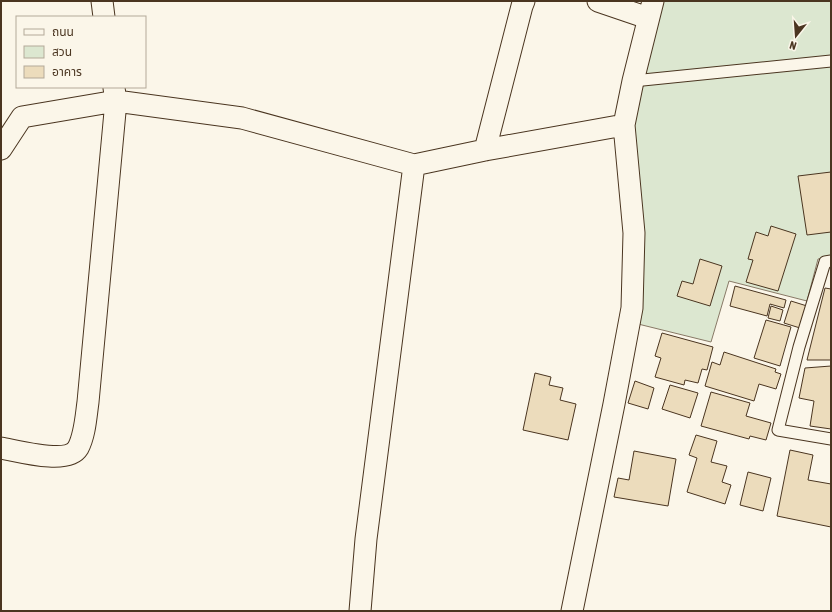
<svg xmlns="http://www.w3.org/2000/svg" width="832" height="612" viewBox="0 0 832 612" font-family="'Asap Condensed','Noto Sans Thai',sans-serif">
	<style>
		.green { fill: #dce7d0; stroke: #887966 }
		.building { fill: #ecdcbc; stroke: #4a3520 }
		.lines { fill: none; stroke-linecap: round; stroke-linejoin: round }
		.lane-casing { stroke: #4a3520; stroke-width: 13 }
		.street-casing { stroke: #4a3520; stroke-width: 23 }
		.lane { stroke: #fbf6e9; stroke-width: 11 }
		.street { stroke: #fbf6e9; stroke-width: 21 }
	</style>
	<rect width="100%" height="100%" fill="#fbf6e9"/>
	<path class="green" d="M662 1H831V257L818 259 807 301 729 281 711 342 634 323 633 120Z"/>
	<path class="building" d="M831 172V232L807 235 798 176Z
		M771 226 796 234 778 291 746 282 753 260 748 259 756 232 768 236Z
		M700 259 722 266 710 306 677 296 682 281 693 284Z
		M735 286 786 300 784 308 770 304 767 316 730 306Z
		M825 288 831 289V360H807Z
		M791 301 807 306 800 328 784 323Z
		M771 306 783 310 780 321 768 318Z
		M766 320 791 327 780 366 754 358Z
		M662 333 713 347 707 370 702 369 698 383 685 380 684 385 655 377 661 358 655 356Z
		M724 352 776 369 775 372 781 374 776 389 759 384 754 401 705 386 712 362 720 365Z
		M831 366V429L810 426 814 401 799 398 805 368Z
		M535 373 551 377 549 385 563 388 560 400 576 404 568 440 523 430Z
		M635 381 654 388 648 409 628 403Z
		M670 385 698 393 690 418 662 409Z
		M711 392 750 403 746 416 771 423 766 440 750 436 749 439 701 426Z
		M696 435 717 441 711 462 727 466 722 482 731 485 725 504 687 492 697 458 689 455Z
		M790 450 813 455 808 480 831 484V527L777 516Z
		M634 451 676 459 668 506 614 497 618 478 629 480Z
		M748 472 771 478 763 511 740 505Z"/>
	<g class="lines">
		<defs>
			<path id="lane" d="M633 81 831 61
				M831 261 825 262 799 347 778 430 831 439"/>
			<path id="street" d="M102 1 104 17
				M598 1 648 18
				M1 149 22 117 116 101 242 118 414 165 485 150 624 125
				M485 150 522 6 524 1
				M1 448C18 451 68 465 78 448 85 435 86 416 88 402L116 101 114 88
				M360 611 366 539 414 165
				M572 611 614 404 632 308 634 233 624 125 633 81 653 1"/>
		</defs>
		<use href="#lane" class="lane-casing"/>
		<use href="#street" class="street-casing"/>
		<use href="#lane" class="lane"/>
		<use href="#street" class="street"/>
	</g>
	<rect width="832" height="612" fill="none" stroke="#4a3520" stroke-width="4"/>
	<rect x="16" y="16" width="130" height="72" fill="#fbf6e9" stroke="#b4a999"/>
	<rect x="24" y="29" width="20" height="6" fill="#fbf6e9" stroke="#b4a999"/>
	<text x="52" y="36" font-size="12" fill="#4a3520">ถนน</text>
	<rect x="24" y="46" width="20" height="12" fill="#dce7d0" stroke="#b4a999"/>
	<text x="52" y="56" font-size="12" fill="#4a3520">สวน</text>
	<rect x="24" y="66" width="20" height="12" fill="#ecdcbc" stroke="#b4a999"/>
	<text x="52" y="76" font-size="12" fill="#4a3520">อาคาร</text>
	<g transform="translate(796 36) rotate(197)" stroke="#fbf6e9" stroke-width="3" paint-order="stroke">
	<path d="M0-3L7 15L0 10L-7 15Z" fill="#4a3520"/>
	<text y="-6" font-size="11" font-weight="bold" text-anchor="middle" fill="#4a3520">N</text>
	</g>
</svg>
